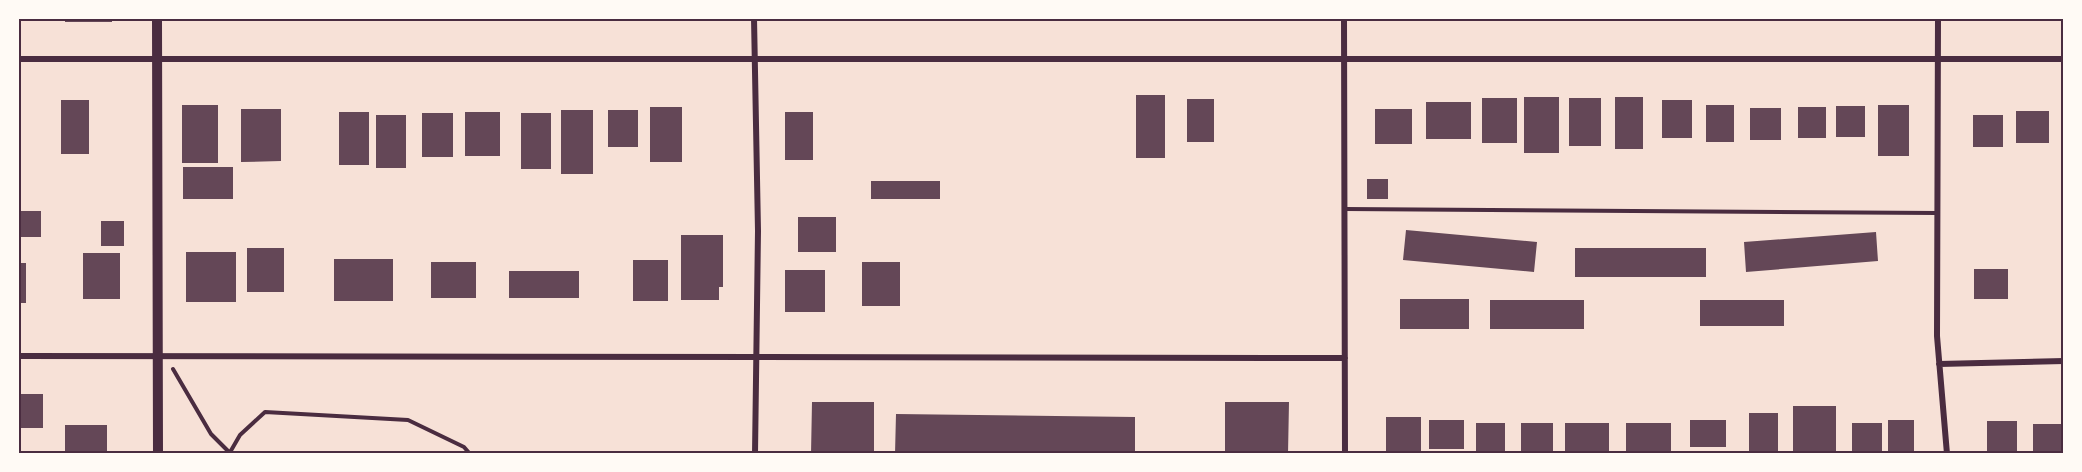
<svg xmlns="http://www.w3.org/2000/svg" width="2082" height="472" viewBox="0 0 2082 472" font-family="'Public Sans',sans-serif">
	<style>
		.building { fill: #644757 }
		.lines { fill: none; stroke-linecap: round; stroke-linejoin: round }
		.path { stroke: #4a2c40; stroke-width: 4 }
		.service { stroke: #4a2c40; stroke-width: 4 }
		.minor { stroke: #4a2c40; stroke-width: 6 }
		.tertiary { stroke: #4a2c40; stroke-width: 10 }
		.neatline { fill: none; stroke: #4a2c40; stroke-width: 2 }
	</style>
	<rect width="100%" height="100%" fill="#f7e1d7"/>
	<path class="building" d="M65 18H112V22H65Z
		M1136 95H1165V158H1136Z
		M1524 97H1559V153H1524Z
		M1615 97H1643V149H1615Z
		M1482 98H1517V143H1482Z
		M1569 98H1601V146H1569Z
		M1187 99H1214V142H1187Z
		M61 100H89V154H61Z
		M1662 100H1692V138H1662Z
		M1426 102H1471V139H1426Z
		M182 105H218V163H182Z
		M1706 105H1734V142H1706Z
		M1878 105H1909V156H1878Z
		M1836 106H1865V137H1836Z
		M650 107H682V162H650Z
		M1798 107H1826V138H1798Z
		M1750 108H1781V140H1750Z
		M241 109H281V161L241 162Z
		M1375 109H1412V144H1375Z
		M561 110H593V174H561Z
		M608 110H638V147H608Z
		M2016 111H2049V143H2016Z
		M339 112H369V165H339Z
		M465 112H500V156H465Z
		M785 112H813V160H785Z
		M422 113H453V157H422Z
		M521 113H551V169H521Z
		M376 115H406V168H376Z
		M1973 115H2003V147H1973Z
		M183 167H233V199H183Z
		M1367 179H1388V199H1367Z
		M871 181H940V199H871Z
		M18 211H41V237H18Z
		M798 217H836V252H798Z
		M101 221H124V246H101Z
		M1406 230 1537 242 1534 272 1403 260Z
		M1876 232 1878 261 1746 272 1744 242Z
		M681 235H723V287H719V300H681Z
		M247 248H284V292H247Z
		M1575 248H1706V277H1575Z
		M186 252H236V302H186Z
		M83 253H120V299H83Z
		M334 259H393V301H334Z
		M633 260H668V301H633Z
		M431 262H476V298H431Z
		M862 262H900V306H862Z
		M18 263H26V303H18Z
		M1974 269H2008V299H1974Z
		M785 270H825V312H785Z
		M509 271H579V298H509Z
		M1400 299H1469V329H1400Z
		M1490 300H1584V329H1490Z
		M1700 300H1784V326H1700Z
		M18 394H43V428H18Z
		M812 402H874V454H811Z
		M1225 402H1289L1288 454H1225Z
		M1793 406H1836V454H1793Z
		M1749 413H1778V454H1749Z
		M896 414 1135 417V454H895Z
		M1386 417H1421V453H1386Z
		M1429 420H1464V449H1429Z
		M1690 420H1726V447H1690Z
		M1888 420H1914V453H1888Z
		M1987 421H2017V451H1987Z
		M1476 423H1505V454H1476Z
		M1521 423H1553V454H1521Z
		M1565 423H1609V454H1565Z
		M1626 423H1671V454H1626Z
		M1852 423H1882V454H1852Z
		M2033 424H2064V454H2033Z
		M65 425H107V454H65Z"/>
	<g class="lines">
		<path class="path" d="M173 369 211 434 230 453
			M229 454 240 435 265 412 408 420 464 447 470 454"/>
		<path class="service" d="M1345 209 1937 213"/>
		<path class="minor" d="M754 18 758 231 755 454
			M1344 18 1345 454
			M1938 18 1937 336 1947 454
			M18 59H2064
			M18 356 1345 358
			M1939 364 2064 361"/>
		<path class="tertiary" d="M157 18 158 454"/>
	</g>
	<rect width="2082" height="472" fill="none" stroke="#fffaf5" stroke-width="39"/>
	<rect x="20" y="20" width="2042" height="432" class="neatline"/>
</svg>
